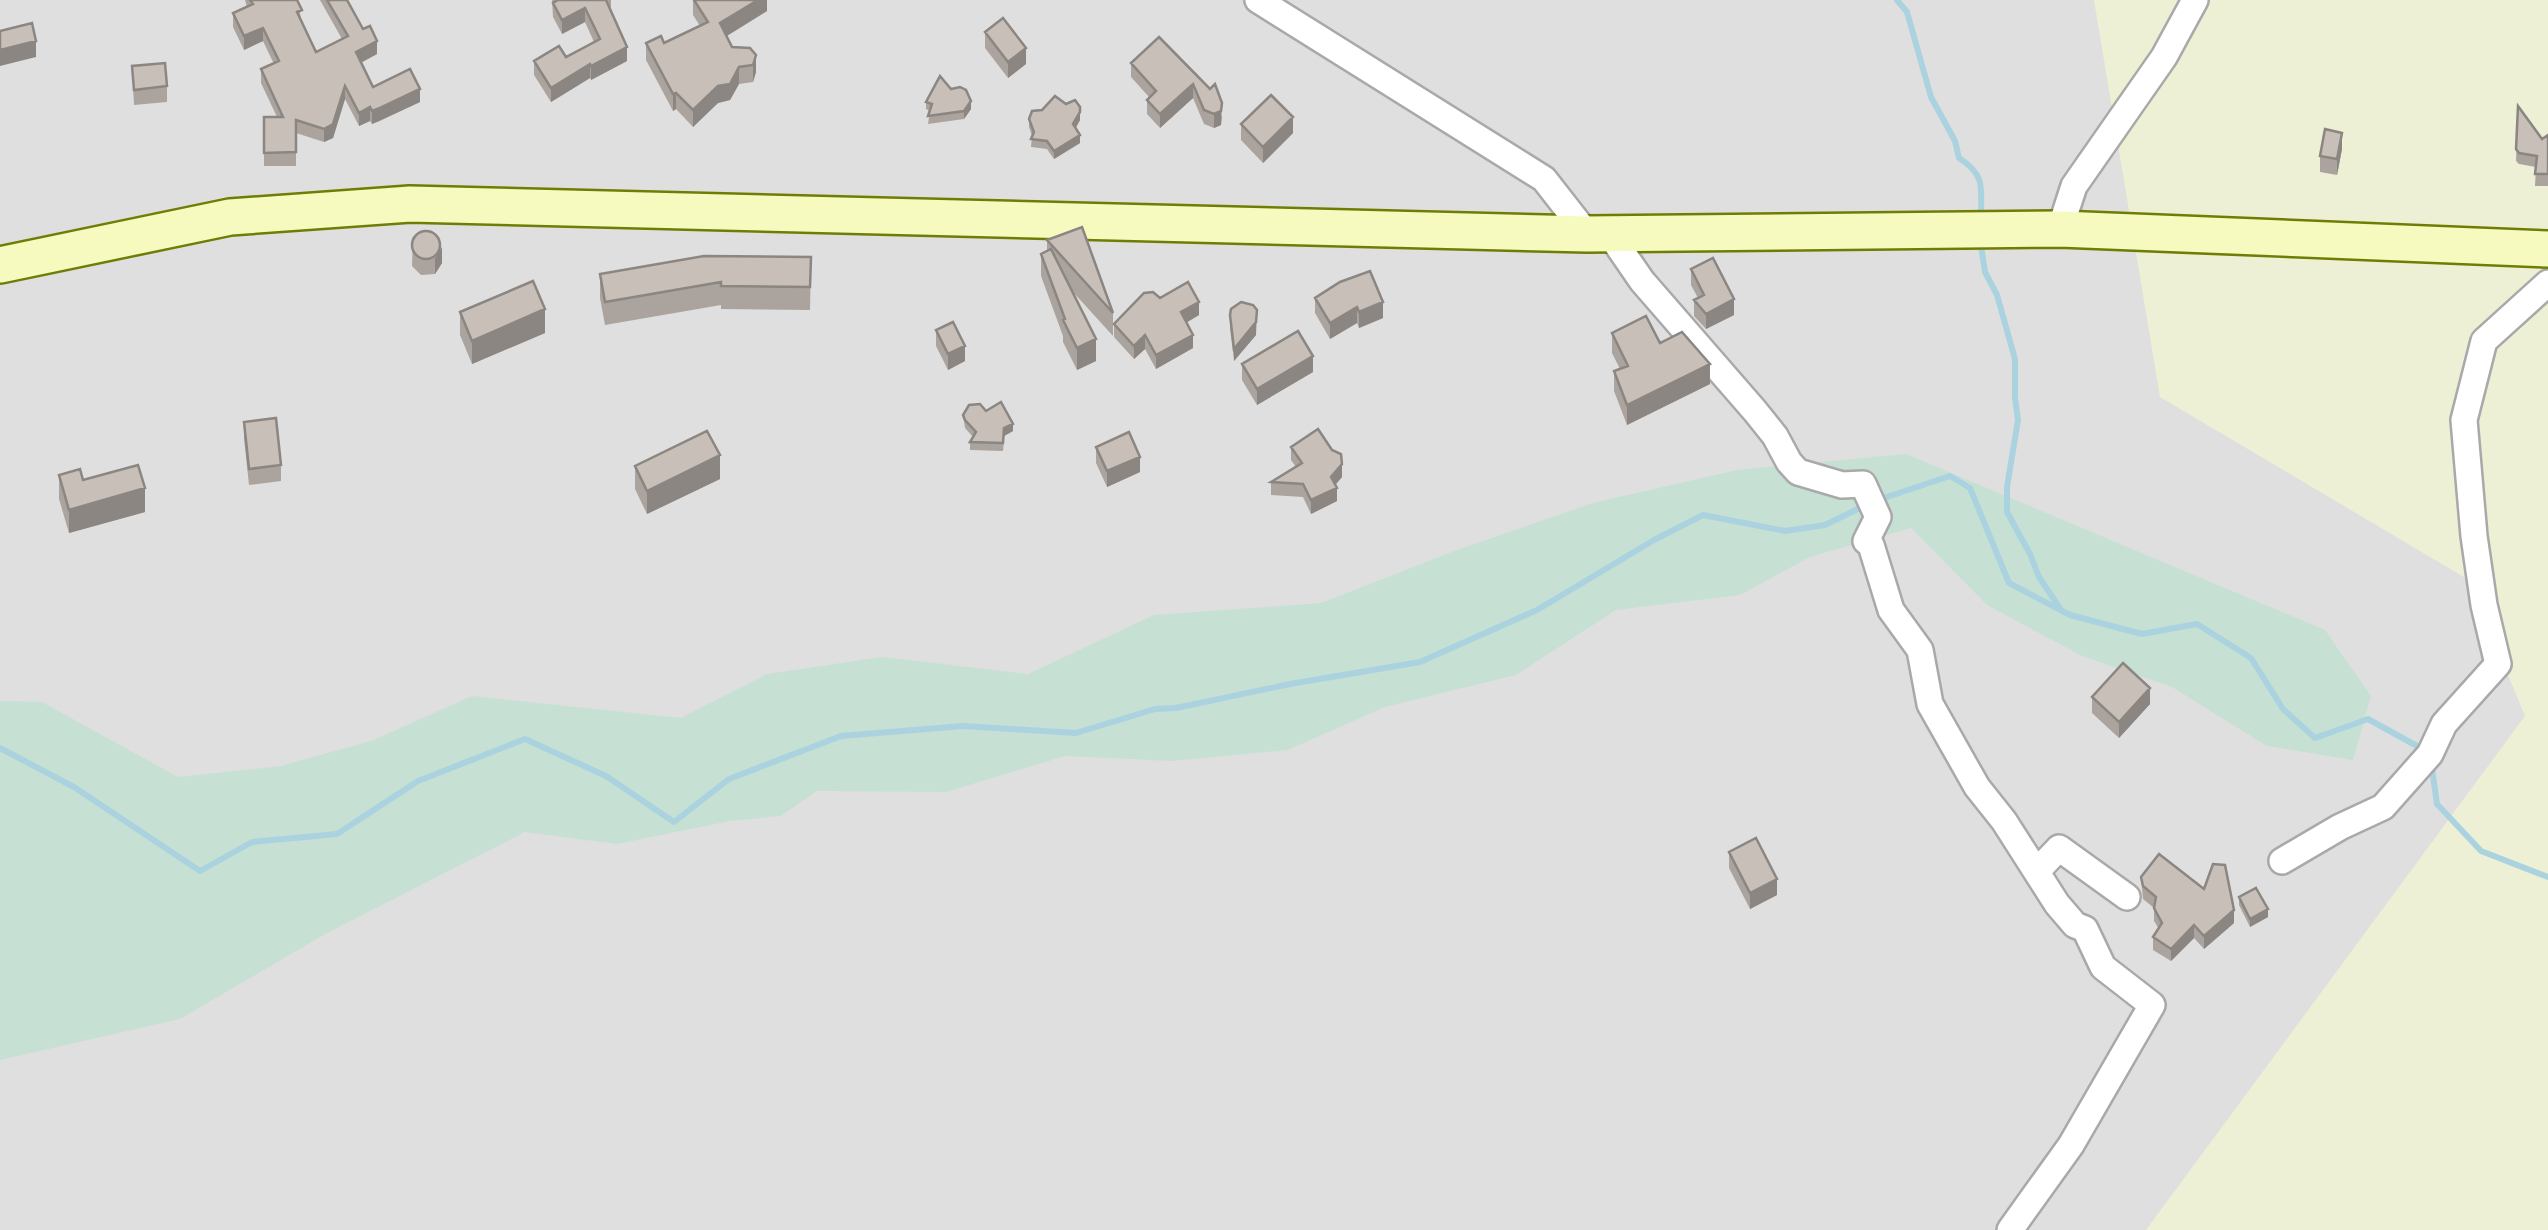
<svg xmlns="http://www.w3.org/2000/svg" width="2548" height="1230" viewBox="0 0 2548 1230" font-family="Poppins,sans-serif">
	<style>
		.residential { fill: #e0dfdf }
		.farmland { fill: #eef0d5 }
		.wetland { fill: #c6e0d4 }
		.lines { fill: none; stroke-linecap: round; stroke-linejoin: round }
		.stream { stroke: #aad3df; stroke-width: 6 }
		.street-casing { stroke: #a9a9a9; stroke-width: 30 }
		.secondary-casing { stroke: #707d05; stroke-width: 40 }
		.street { stroke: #fff; stroke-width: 25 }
		.secondary { stroke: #f7fabf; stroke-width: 35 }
		.wall { fill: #aba49e }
		.shaded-wall { fill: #8b8681 }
		.building { fill: #c7bfb8; stroke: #8b8681; stroke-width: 2.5 }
	</style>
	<rect width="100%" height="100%" fill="#f2efe9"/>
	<path class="residential" d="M0 0H2548V1230H0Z"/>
	<path class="farmland" d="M2094 0H2548V1230H2146L2525 716 2469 580 2160 397Z"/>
	<path class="wetland" d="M1906 454 2325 630 2371 696 2353 760 2267 746 2172 687 2082 656 1987 605 1911 528 1810 557 1740 595 1616 610 1516 675 1385 707 1288 750 1172 761 1065 756 946 792 817 791 781 816 730 821 617 844 525 832 327 933 180 1019 0 1060V701L42 702 178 777 281 766 371 741 472 696 681 718 767 674 882 657 1028 674 1154 615 1321 603 1457 550 1593 503 1737 470Z"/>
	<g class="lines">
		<path class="stream" d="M1897 0 1907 12 1931 97 1955 141 1959 158C1986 175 1981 188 1981 217
			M1980 239 1985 272 1997 295 2015 359V398L2018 420 2007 487V512L2030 554 2039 577 2061 610
			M1878 500 1950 476 1970 488 2009 583 2070 615 2142 634 2197 624 2251 658 2283 709 2315 738 2368 719 2426 751
			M0 748 74 787 200 871 252 842 337 834 418 781 525 739 606 776 674 822 729 779 841 736 963 726 1076 733 1155 709 1176 708 1290 684 1420 662 1537 610 1654 540 1703 515 1785 531 1825 525 1866 505
			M2431 762 2437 804 2481 851 2548 877"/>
		<defs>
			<path id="street" d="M1258 0 1544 179 1587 234
				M2060 229 2074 186 2164 57 2195 0
				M1609 233 1642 281 1755 411 1775 436 1789 462 1798 472 1842 485 1863 484 1878 517 1866 541 1871 545 1891 610 1920 650 1930 704 1977 787 2004 821 2057 904 2075 925 2085 929 2103 967 2152 1005 2071 1145 2010 1230
				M2282 861 2340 827 2383 807 2430 754 2444 724 2498 664 2484 605 2474 536 2464 420 2484 341 2548 283
				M2037 871 2059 848 2127 897"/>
			<path id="secondary" d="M0 265 230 217 410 204 1587 234 2060 229 2548 249"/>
		</defs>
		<use href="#street" class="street-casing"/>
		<use href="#secondary" class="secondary-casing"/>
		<use href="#street" class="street"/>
		<use href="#secondary" class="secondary"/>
	</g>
	<path class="wall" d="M245 0H297L302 22 316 52 342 39 320 0H347L377 54 361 63 373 87 420 102 380 121 372 124 370 121 359 126 345 99 333 138 324 142 296 133V166H264V117H277L261 83V69L274 64 263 41 244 50 233 27V13L247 7Z
		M552 0H611V7L609 8 627 61 591 80 590 78 551 102 534 75V61L566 57 594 42 585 22 562 34 553 17Z
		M693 0H767V11L727 36 732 47 750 48 756 72 753 82 739 84 730 100 718 103 693 127 676 109 673 111 646 60V43H664L700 26 693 15Z
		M985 32 1026 64 1008 78 985 48Z
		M1159 37 1222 117 1221 125 1214 128 1204 124 1193 98 1160 128 1147 114V100L1149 97 1131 77V63Z
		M132 66 167 86V102L134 105Z
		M951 89 971 109 964 119 928 124 930 111 926 109V102Z
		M1066 104 1080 107V120L1076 128 1080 143 1054 159 1047 149 1031 147 1032 136 1029 127V119L1042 110Z
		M2518 106 2542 139 2548 135V186H2535L2536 167 2519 164 2516 161Z
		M1241 124 1293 133 1263 163 1241 140Z
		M2342 149 2337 175 2320 172V156Z
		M413 237 442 263 435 274 421 275 412 266Z
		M1047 240 1113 313V336L1073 292 1096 361 1077 370 1063 342V336L1041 276V254L1047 251Z
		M811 257 810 310 721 309V305L605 325 600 298V274Z
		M1691 269 1734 315 1706 329 1694 316V300L1698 298 1691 285Z
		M1340 282 1383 318 1359 328 1357 323 1330 339 1315 313V298Z
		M1160 298 1199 315 1186 322 1193 348 1156 369 1145 349 1134 359 1114 337V324Z
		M460 312 545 333 472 364 460 335Z
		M1230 315 1256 335 1234 361 1230 328Z
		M936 330 965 361 948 370 936 346Z
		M1612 333 1660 343 1710 384 1627 425 1614 391V371L1620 369 1612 353Z
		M1242 364 1313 372 1257 405 1242 380Z
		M986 411 1013 431 1004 436 1003 451 970 450V442L973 437 965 428 963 415Z
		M244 422 281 465V481L249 485 244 438Z
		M1096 447 1140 472 1107 487 1096 463Z
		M1291 447 1342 477 1335 485 1337 501 1311 514 1303 497 1271 495V482L1296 467 1291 460Z
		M635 466 720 479 647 514 635 489Z
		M59 475 83 480 145 512 69 533 59 499Z
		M2092 697 2150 704 2119 738 2092 713Z
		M1729 852 1777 895 1750 909 1729 868Z
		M2141 877 2234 923 2204 949 2194 938 2171 961 2153 950V937L2159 929 2154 921V908L2143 899Z
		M2239 897 2268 917 2250 927 2239 905Z"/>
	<path class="shaded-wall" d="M758 0H767V11L720 40V23Z
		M585 8V22L562 34V20Z
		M263 28V41L244 50V36Z
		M36 41V57L0 66V50Z
		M377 41V54L356 65V52Z
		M627 47V61L591 80V66Z
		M1026 48V64L1008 78V62Z
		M756 55V72L753 82V65Z
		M590 64V78L551 102V88Z
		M739 67V84L730 100 718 103 693 127V110Z
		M1193 84V98L1160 128V114Z
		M345 86V99L333 138 324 142V129Z
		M420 89V102L372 124V111Z
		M676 93V109L673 111V94Z
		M971 101V109L964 119V111Z
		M1222 103 1221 125 1214 128V114Z
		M370 107V121L359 126V113Z
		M1080 112V120L1073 132V124Z
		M1293 117V133L1263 163V147Z
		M2342 133V149L2337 175V159Z
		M1080 135V143L1054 159V151Z
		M442 247V263L435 274V258Z
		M1734 299V315L1706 329V314Z
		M1199 302V315L1181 326V312Z
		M1383 302V318L1359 328V312Z
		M1357 307V323L1330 339V323Z
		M545 309V333L472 364V341Z
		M1257 310 1256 335 1234 361V349Z
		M1145 335V349L1134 359V346Z
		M1193 335V348L1156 369V355Z
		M1096 339V361L1077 370V348Z
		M965 346V361L948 370V354Z
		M1313 356V372L1257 405V389Z
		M1710 364V384L1627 425V405Z
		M1013 424V431L1004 436 1003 451 1004 428Z
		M720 455V479L647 514V491Z
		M1140 457V472L1107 487V471Z
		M1342 464V477L1331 490V477Z
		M145 488V512L69 533V510Z
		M1337 488V501L1311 514V500Z
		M2150 688V704L2119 738V722Z
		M1777 879V895L1750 909V893Z
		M2268 909V917L2250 927V919Z
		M2234 910V923L2204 949V936Z
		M2194 925V938L2171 961V949Z"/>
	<path class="building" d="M250 0H297L302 10 297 12 316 52 348 36 327 0H347L363 29 370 26 377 41 356 52 373 87 410 69 420 89 380 108 372 111 370 107 359 113 345 86 333 124 324 129 296 120V152L264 153V117H283L261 69 279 61 263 28 244 36 233 13 253 4Z
		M558 0H606L627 47 591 66 590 64 551 88 534 61 559 46 566 57 600 39 585 8 562 20 553 3Z
		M694 0H758L720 23 732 47 750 48 756 55 753 65 739 67 730 84 718 86 693 110 676 93 673 94 646 43 661 36 664 43 708 22Z
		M1003 18 1026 48 1008 62 985 32Z
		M32 23 36 41 0 50V31Z
		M1159 37 1210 89 1215 84 1222 103 1221 111 1214 114 1204 110 1193 84 1160 114 1147 100 1156 91 1131 63Z
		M165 63 167 86 134 90 132 66Z
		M940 76 951 89 960 87 966 90 971 101 964 111 928 116 932 104 926 102Z
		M1271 95 1293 117 1263 147 1241 124Z
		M1055 96 1066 104 1075 100 1080 107V112L1073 124 1080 135 1054 151 1047 141 1031 139 1034 132 1029 119 1032 111 1042 110Z
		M2518 106 2542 139 2548 135V174H2535L2537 156 2519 153 2516 149Z
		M2325 129 2342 133 2337 159 2320 156Z
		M1082 227 1113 313 1047 240Z
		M412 245a14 14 0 1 1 28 0a14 14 0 1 1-28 0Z
		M1051 249 1096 339 1077 348 1063 320 1065 319 1041 254Z
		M704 256 811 257 810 287 721 286V282L605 302 600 274Z
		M1713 258 1734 299 1706 314 1694 300 1704 295 1691 269Z
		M1370 271 1383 302 1359 312 1357 307 1330 323 1315 298 1340 282Z
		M533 281 545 309 472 341 460 312Z
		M1188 282 1199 302 1181 312 1193 335 1156 355 1145 335 1134 346 1114 324 1144 293 1153 292 1160 298Z
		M1241 302 1253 305 1257 310 1256 322 1234 349 1230 315 1231 309Z
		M1646 316 1660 343 1682 332 1710 364 1627 405 1614 371 1628 366 1612 333Z
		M953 322 965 346 948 354 936 330Z
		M1298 331 1313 356 1257 389 1242 364Z
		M1001 402 1013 424 1004 428 1003 443 970 442 976 432 965 420 963 415 969 405 980 404 986 411Z
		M276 418 281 465 249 469 244 422Z
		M1318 429 1332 450 1341 454 1342 464 1331 477 1337 488 1311 500 1303 484 1271 482 1302 463 1291 447Z
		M707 431 720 455 647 491 635 466Z
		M1129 432 1140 457 1107 471 1096 447Z
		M138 465 145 488 69 510 59 475 80 469 83 480Z
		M2123 663 2150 688 2119 722 2092 697Z
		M1756 838 1777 879 1750 893 1729 852Z
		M2159 854 2204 889 2213 864 2225 865 2234 910 2204 936 2194 925 2171 949 2153 937 2162 923 2154 908 2156 897 2143 886 2141 877Z
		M2256 888 2268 909 2250 919 2239 897Z"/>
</svg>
